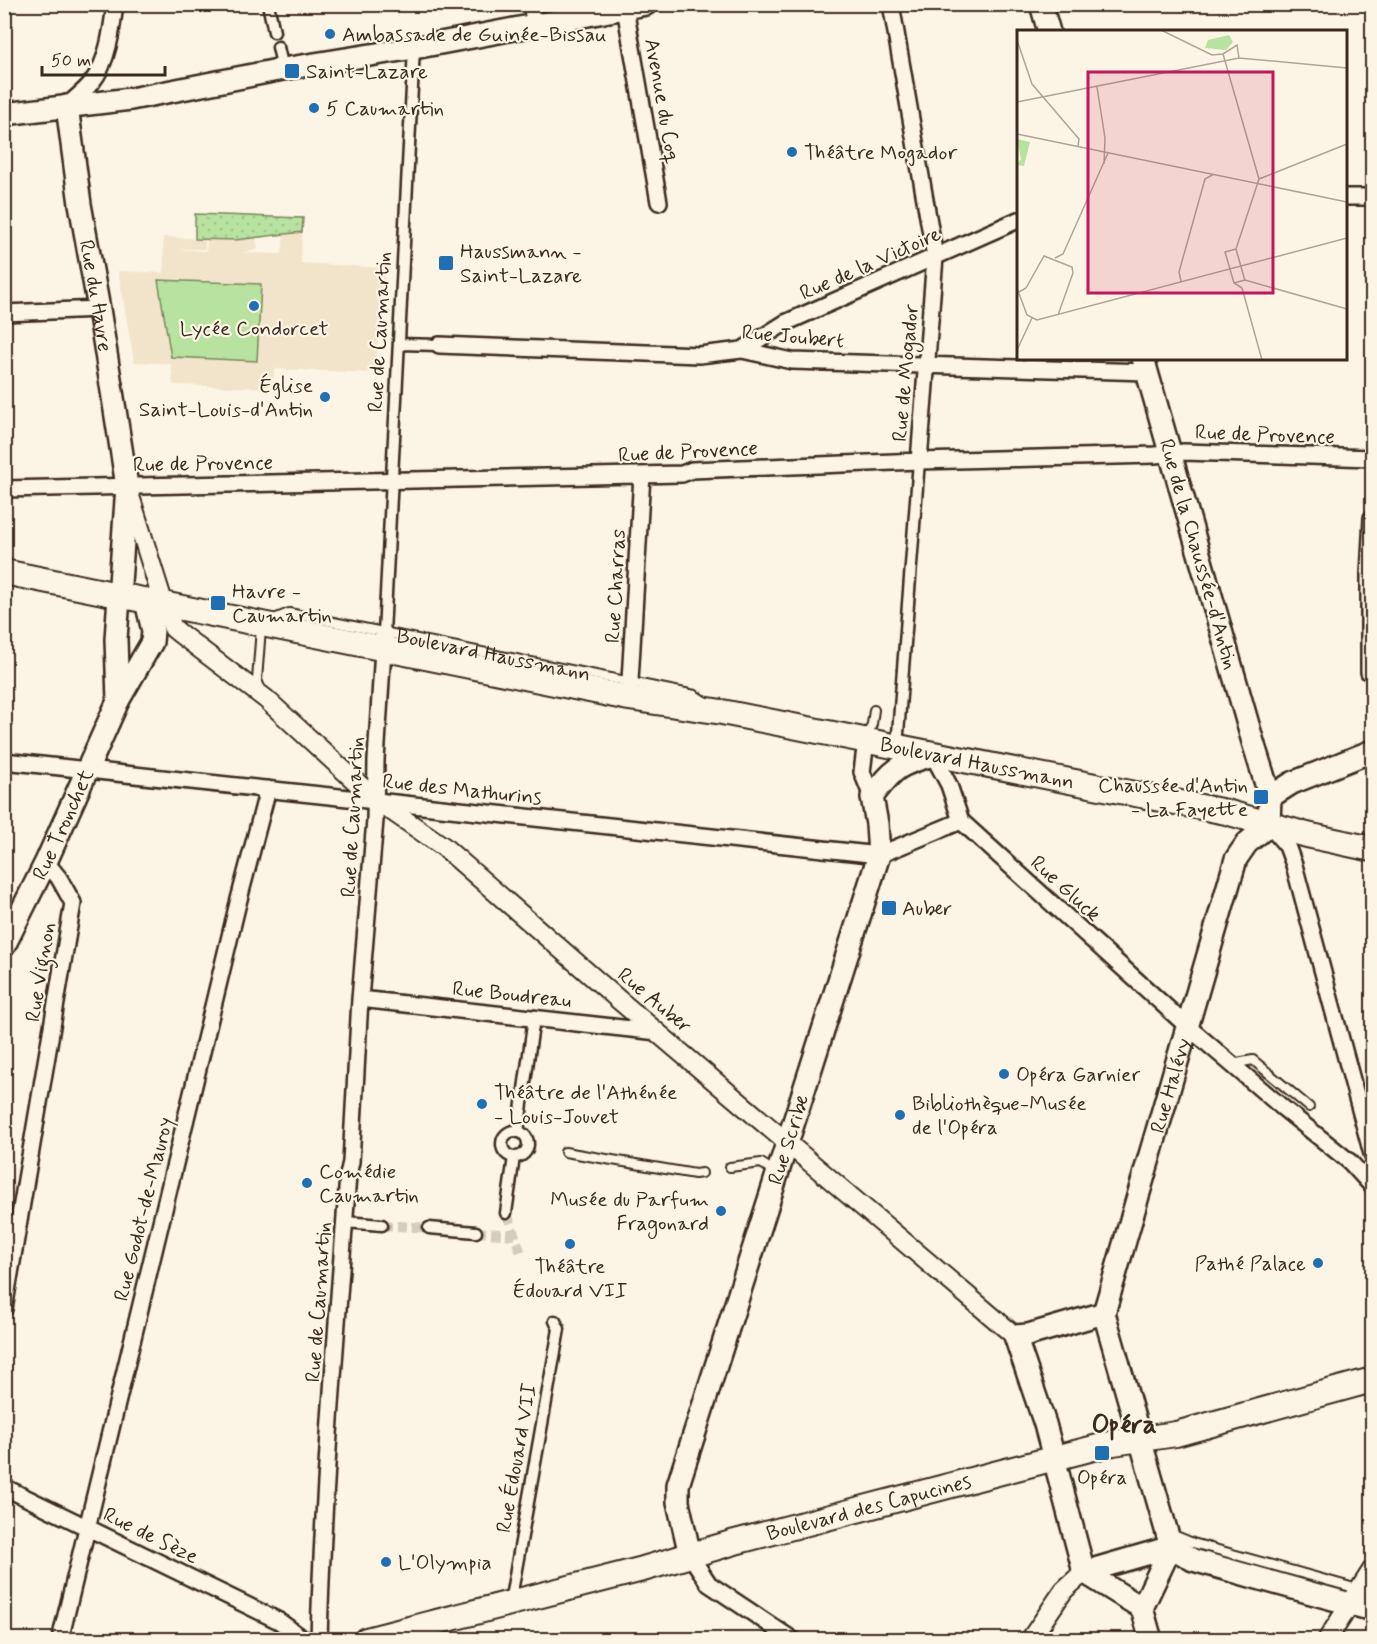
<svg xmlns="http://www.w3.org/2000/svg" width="1377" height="1644" viewBox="0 0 1377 1644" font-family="Mynerve,sans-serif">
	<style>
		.built { fill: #f2e4cb }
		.green { fill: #b8e29f; stroke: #7a865e; stroke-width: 1.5 }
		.garden { fill: url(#garden-dots); stroke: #7a865e; stroke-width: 1.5 }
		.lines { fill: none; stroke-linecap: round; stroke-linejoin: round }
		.pedestrian-tunnel { stroke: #d5ccbd; stroke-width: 10; stroke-dasharray: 10 5; stroke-linecap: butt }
		.service-casing { stroke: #3b2a1e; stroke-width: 12 }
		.pedestrian-casing { stroke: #3b2a1e; stroke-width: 15 }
		.minor-casing { stroke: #3b2a1e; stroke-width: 20 }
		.tertiary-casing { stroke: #3b2a1e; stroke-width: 22 }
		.secondary-casing { stroke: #3b2a1e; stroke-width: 26 }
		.primary-casing { stroke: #3b2a1e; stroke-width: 28 }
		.service { stroke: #fcf5e5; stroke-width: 8 }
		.pedestrian { stroke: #fcf5e5; stroke-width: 10 }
		.minor { stroke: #fcf5e5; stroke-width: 15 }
		.tertiary { stroke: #fcf5e5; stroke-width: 18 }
		.secondary { stroke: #fcf5e5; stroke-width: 21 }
		.primary { stroke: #fcf5e5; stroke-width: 24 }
		.poi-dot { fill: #1f6fb2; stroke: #fcf5e5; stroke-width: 2 }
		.labels { text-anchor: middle; stroke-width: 4.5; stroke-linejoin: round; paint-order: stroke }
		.poi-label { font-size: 21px; fill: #3b2a1e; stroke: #fcf5e5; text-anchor: start }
		.street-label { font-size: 21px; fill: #3b2a1e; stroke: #fcf5e5 }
		.district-label { font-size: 27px; font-weight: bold; fill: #3b2a1e; stroke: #fcf5e5 }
		.inset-road { fill: none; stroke: #afa495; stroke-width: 1.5 }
		.view { fill: #c2185b; fill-opacity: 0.15; stroke: #c2185b; stroke-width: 3 }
		.inset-edge { fill: none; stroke: #3b2a1e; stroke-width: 3 }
	</style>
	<defs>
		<pattern id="garden-dots" width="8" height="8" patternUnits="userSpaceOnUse" patternTransform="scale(1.5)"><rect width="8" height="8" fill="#b8e29f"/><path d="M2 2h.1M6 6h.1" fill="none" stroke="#9fc288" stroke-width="1.8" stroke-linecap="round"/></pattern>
	</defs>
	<rect width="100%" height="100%" fill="#fcf5e5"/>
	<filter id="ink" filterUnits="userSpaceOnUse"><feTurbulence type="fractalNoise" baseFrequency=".0167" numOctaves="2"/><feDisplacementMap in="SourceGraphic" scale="12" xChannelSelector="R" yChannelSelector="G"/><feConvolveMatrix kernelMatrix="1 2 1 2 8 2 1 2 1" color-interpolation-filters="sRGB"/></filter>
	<g filter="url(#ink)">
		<path class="built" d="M302 232 301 263 385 268 383 311H379L376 373 274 369 273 388 173 385 171 364 134 362 118 271 164 273 163 237 205 239V249H177L206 251 207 239 233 241 256 237 258 249 243 253 282 254 284 234Z"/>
		<path class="green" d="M158 280 261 284 257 361 171 357Z"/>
		<path class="garden" d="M195 214 303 218 302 232 235 240 195 239Z"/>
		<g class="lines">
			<path class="pedestrian-tunnel" d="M507 1214 521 1253
				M382 1225 429 1228
				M476 1232 515 1235"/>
			<defs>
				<g id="service">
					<path id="s1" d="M274 619 289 613 695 695 704 701"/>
					<path d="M261 628 257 680 261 690"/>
					<path d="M867 737 872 724 874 710"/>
					<path d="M1232 1064 1253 1060 1309 1107"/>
					<path d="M565 1152 695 1174 702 1173"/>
					<path d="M730 1167 761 1163 777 1173"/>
					<path d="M1171 1534 1193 1543 1358 1589"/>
				</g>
				<path id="pedestrian" d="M268 4 274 32
					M278 47 283 69
					M399 344 439 345
					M384 633 414 48
					M897 747 919 461
					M502 1144a13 13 0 1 1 26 0a13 13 0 1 1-26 0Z
					M518 1132 534 1018
					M506 1213 514 1157
					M345 1222 382 1225
					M429 1228 476 1232
					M510 1603 559 1329 555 1321"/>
				<path id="minor" d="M531 4 535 26
					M891 4 935 257 919 461
					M625 8 659 202
					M67 106C75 98 85 91 92 82 108 62 112 29 115 4
					M1346 197H1372
					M4 313 99 309
					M439 345 699 355 742 350 792 361 1147 372
					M742 350 785 323 1018 220
					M4 489 682 474 692 470 919 461 1155 455 1184 452 1372 458
					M1372 518 1369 574V672L1372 673
					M629 698 642 475
					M866 741 862 772 872 797
					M933 755 949 785 961 821 1187 1026 1283 1108 1350 1162 1372 1186
					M4 761 879 855 961 821
					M1269 825 1287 846 1294 865 1372 1154
					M360 999 658 1032
					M4 1309 73 903 59 878 46 862
					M4 1487 279 1621 305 1640
					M690 1555 709 1584 793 1640
					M60 1640 237 907 268 789
					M319 1640C323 1484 337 1329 348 1175L351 1162 360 999 375 820 376 760 384 633"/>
				<path id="tertiary" d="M129 493 164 605 173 628 179 633 266 699 376 800 444 847 619 1000 1015 1336
					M1030 1640 1064 1590 1084 1572
					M1327 1640 1372 1570"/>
				<g id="secondary">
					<path d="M1041 4 1049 32"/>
					<path id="s2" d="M67 106 80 204 99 309 127 486 116 639 118 701"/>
					<path d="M4 114 131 99 283 69 414 48 646 4"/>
					<path d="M1270 797 1292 783 1372 751"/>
					<path id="s3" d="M4 946 46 862 118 701 152 642 153 631 146 601"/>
					<path id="s4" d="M1104 1313 1236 859 1247 843 1269 825 1270 797 1253 742 1143 358"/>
					<path d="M1104 1313 1028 1335 1015 1336 1045 1424 1084 1572 1142 1608"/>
					<path d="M1104 1313 1171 1547 1142 1608"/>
					<path id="s5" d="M690 1555 678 1502V1485L879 855 877 824 872 797C894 768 898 765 933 755"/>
					<path d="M1084 1572 1171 1547 1193 1560 1372 1610"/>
					<path d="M1142 1608 1151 1640"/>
				</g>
				<g id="primary">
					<path id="s6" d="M4 572 629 698 722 712 1226 812 1307 835 1372 849"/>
					<path id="s7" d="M366 1640 643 1569 735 1542 1013 1469 1113 1443 1176 1434 1372 1380"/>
				</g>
			</defs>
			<use href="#service" class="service-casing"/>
			<use href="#pedestrian" class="pedestrian-casing"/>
			<use href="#minor" class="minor-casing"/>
			<use href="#tertiary" class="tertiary-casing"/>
			<use href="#secondary" class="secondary-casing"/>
			<use href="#primary" class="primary-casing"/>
			<use href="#service" class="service"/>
			<use href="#pedestrian" class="pedestrian"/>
			<use href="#minor" class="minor"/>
			<use href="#tertiary" class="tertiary"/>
			<use href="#secondary" class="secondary"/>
			<use href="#primary" class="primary"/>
		</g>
	</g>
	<g class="poi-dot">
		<circle cx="330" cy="34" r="6"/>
		<rect x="284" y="63" width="16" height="16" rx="3"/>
		<circle cx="314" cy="108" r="6"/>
		<circle cx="792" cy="152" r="6"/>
		<rect x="438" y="255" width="16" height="16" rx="3"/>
		<circle cx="254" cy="306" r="6"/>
		<circle cx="325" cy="397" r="6"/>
		<rect x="210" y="595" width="16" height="16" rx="3"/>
		<rect x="1253" y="789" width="16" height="16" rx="3"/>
		<rect x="881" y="900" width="16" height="16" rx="3"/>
		<circle cx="1004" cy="1074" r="6"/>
		<circle cx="482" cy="1104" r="6"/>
		<circle cx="900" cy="1115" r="6"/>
		<circle cx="307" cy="1183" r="6"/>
		<circle cx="721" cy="1211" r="6"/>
		<circle cx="570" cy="1244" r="6"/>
		<circle cx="1318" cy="1263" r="6"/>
		<rect x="1094" y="1445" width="16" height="16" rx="3"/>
		<circle cx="386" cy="1562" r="6"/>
	</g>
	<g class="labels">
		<g class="poi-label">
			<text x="342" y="41">Ambassade de Guinée-Bissau</text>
			<text x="306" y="78">Saint-Lazare</text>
			<text x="326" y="115">5 Caumartin</text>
			<text x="804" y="159">Théâtre Mogador</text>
			<text x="460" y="258">Haussmann -<tspan x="460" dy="24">Saint-Lazare</tspan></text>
			<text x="254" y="335" text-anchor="middle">Lycée Condorcet</text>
			<text x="313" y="392" text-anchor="end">Église<tspan x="313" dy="24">Saint-Louis-d'Antin</tspan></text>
			<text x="232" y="598">Havre -<tspan x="232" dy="24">Caumartin</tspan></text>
			<text x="1248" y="792" text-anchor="end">Chaussée d'Antin<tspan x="1248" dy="24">- La Fayette</tspan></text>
			<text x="902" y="915">Auber</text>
			<text x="1016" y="1081">Opéra Garnier</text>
			<text x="494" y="1099">Théâtre de l'Athénée<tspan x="494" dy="24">- Louis-Jouvet</tspan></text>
			<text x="912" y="1110">Bibliothèque-Musée<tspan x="912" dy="24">de l'Opéra</tspan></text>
			<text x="319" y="1178">Comédie<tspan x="319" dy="24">Caumartin</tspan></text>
			<text x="709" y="1206" text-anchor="end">Musée du Parfum<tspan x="709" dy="24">Fragonard</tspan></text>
			<text x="1306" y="1270" text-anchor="end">Pathé Palace</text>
			<text x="570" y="1273" text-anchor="middle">Théâtre<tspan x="570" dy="24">Édouard VII</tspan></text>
			<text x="1102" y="1484" text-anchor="middle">Opéra</text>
			<text x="398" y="1569">L'Olympia</text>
		</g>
		<g class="street-label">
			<text transform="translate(663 101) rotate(80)" y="7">Avenue du Coq</text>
			<text transform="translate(870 263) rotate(-24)" y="7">Rue de la Victoire</text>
			<text dy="7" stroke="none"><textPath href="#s2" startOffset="192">Rue du Havre</textPath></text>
			<text transform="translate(379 332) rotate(-87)" y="7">Rue de Caumartin</text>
			<text transform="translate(793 336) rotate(5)" y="7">Rue Joubert</text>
			<text transform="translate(905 373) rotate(-85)" y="7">Rue de Mogador</text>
			<text transform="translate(1265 434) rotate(2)" y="7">Rue de Provence</text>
			<text transform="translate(688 451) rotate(-3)" y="7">Rue de Provence</text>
			<text transform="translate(203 463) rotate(-1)" y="7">Rue de Provence</text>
			<text transform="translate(1199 554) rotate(74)" y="7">Rue de la Chaussée-d'Antin</text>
			<text transform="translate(615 586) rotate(-87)" y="7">Rue Charras</text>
			<text dy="7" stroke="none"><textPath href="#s1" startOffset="225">Boulevard Haussmann</textPath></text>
			<text dy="7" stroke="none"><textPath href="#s6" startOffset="992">Boulevard Haussmann</textPath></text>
			<text transform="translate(462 789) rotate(6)" y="7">Rue des Mathurins</text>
			<text transform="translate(352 817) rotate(-87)" y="7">Rue de Caumartin</text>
			<text dy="7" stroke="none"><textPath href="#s3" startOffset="135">Rue Tronchet</textPath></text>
			<text transform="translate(1066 888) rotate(42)" y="7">Rue Gluck</text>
			<text transform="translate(40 972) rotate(-81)" y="7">Rue Vignon</text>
			<text transform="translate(512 994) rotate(6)" y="7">Rue Boudreau</text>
			<text transform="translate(655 1000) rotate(40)" y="7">Rue Auber</text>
			<text dy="7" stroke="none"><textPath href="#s4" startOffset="237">Rue Halévy</textPath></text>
			<text dy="7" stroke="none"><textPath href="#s5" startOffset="434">Rue Scribe</textPath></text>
			<text transform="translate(143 1209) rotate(-76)" y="7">Rue Godot-de-Mauroy</text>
			<text transform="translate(318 1302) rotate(-86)" y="7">Rue de Caumartin</text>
			<text transform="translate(516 1458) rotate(-80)" y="7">Rue Édouard VII</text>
			<text dy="7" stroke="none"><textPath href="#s7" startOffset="520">Boulevard des Capucines</textPath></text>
			<text transform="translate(151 1535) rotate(26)" y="7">Rue de Sèze</text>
		</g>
		<g class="district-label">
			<text x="1124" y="1433">Opéra</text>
		</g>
	</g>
	<g transform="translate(1017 30)">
		<rect width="330" height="330" fill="#fcf5e5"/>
		<path d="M212 5 216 12 209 20 188 18 191 10ZM0 109 13 112 7 136 0 135 4 129Z" fill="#b8e29f"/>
		<path class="inset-road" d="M144 0 195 25 206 24 220 15 222 28M0 10 15 54 62 109 61 117M206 24 242 149 219 219M80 57 88 108 87 134M0 72 222 28 330 38M0 104 330 172M242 149 330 114M219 219 208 222 217 253 225 258M219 219 228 251M38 228 46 224 91 123M164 251 162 242 188 149 197 144M217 253 228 250 330 279M0 258 10 285 20 290 330 208M225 258 245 330M2 262 9 258 27 226 55 237 56 243 41 285M0 320 15 288"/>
		<path class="view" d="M71 42H256V263H71Z"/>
		<rect width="330" height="330" class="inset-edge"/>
	</g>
	<rect width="1377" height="1644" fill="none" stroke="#fcf5e5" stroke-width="24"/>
	<rect x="12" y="12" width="1353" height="1620" fill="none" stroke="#3b2a1e" stroke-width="2" filter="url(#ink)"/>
	<path d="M42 66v9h123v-9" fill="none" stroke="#3b2a1e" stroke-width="3"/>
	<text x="51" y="66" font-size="18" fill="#3b2a1e" stroke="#fcf5e5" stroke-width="4.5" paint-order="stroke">50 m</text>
</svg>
